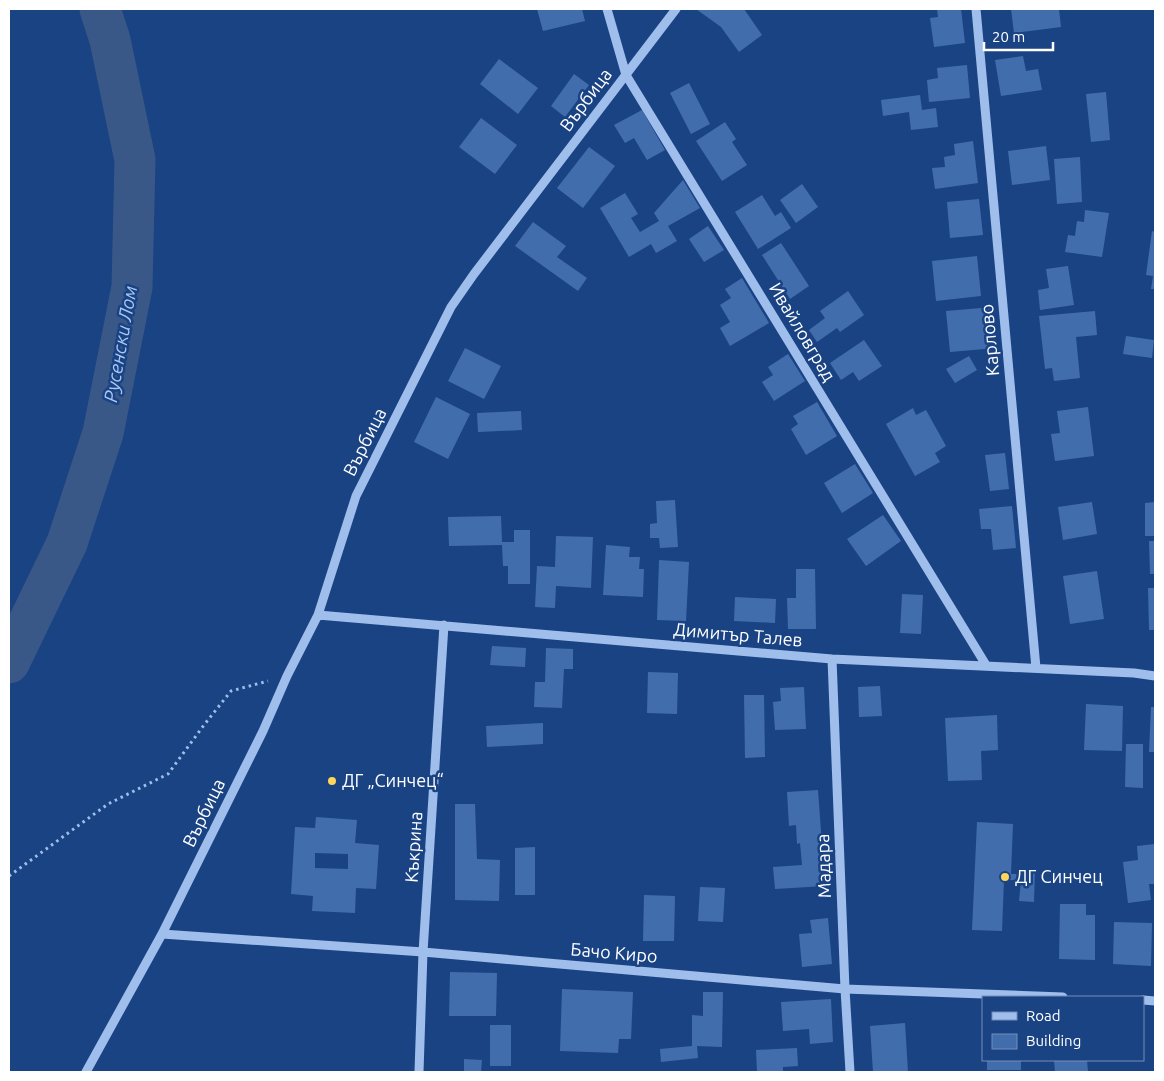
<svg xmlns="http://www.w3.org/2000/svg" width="1164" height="1081" viewBox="0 0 1164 1081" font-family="Ubuntu,sans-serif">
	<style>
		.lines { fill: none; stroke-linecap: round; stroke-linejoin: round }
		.river { stroke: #395888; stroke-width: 41 }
		.building { fill: #426dad; fill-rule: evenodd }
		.path { stroke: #9fbeeb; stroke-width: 3; stroke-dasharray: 2.5 4; stroke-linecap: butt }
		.minor { stroke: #9fbeeb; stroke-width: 9 }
		.poi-dot { fill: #fed65b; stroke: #1a4384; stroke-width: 2 }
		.labels { text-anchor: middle; stroke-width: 5; stroke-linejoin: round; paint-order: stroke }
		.street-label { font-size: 18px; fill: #fff; stroke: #1a4384 }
		.poi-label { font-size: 18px; fill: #fff; stroke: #1a4384; text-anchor: start }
		.water-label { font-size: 19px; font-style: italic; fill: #aac8f3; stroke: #1a4384 }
	</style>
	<rect width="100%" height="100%" fill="#1a4384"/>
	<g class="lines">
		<path class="river" d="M9 663 67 543 103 433 132 287 135 160 110 40 100 9"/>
	</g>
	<path class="building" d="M537 9H582L585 21 543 31Z
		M696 9H744L762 35 739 52 721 27Z
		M937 9H961L965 43 934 47 930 18 938 17Z
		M1011 9H1059L1061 27 1014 33Z
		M1023 56 1026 71 1038 69 1042 90 1001 96 995 60Z
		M499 59 538 88 518 114 480 84Z
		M967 65 970 98 929 102 927 80 938 78 937 68Z
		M574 74 589 85 565 117 551 106Z
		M689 83 710 124 691 134 670 93Z
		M1106 92 1110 140 1091 142 1086 94Z
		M920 95 922 110 936 108 938 127 911 130 909 112 883 116 881 100Z
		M642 110 665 150 647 160 634 138 625 143 614 125Z
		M481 118 517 145 495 174 459 147Z
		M725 122 736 139 732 142 747 165 722 181 696 141Z
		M973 141 978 183 935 189 932 168 945 167 944 157 955 155 954 144Z
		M1046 146 1050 180 1012 185 1008 151Z
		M589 147 615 166 583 208 557 188Z
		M1080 157 1082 202 1057 204 1054 159Z
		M683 180 700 208 668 226 677 241 656 253 651 244 629 257 600 208 625 193 638 214 631 218 640 232 659 221 654 213Z
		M802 184 818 207 796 223 780 200Z
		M762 195 775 216 781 212 791 228 758 249 735 212Z
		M979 199 983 235 950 238 947 202Z
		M1085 210 1109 213 1102 257 1065 252 1068 235 1075 236 1077 221 1084 222Z
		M533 222 566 246 557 257 587 278 578 291 515 246Z
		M708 226 724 250 704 262 689 239Z
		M1152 231 1155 232V289H1151L1153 276 1146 275Z
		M781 243 809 286 790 299 762 255Z
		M977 256 981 296 936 301 932 261Z
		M1068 266 1074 305 1040 310 1038 290 1049 288 1046 269Z
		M742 278 769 323 730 346 720 328 730 322 720 305 731 298 725 289Z
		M848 291 864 315 840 332 837 328 817 342 809 330 825 318 820 311Z
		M993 307 996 348 950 352 946 311Z
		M1095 311 1097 335 1076 337 1080 378 1054 381 1052 368 1045 369 1039 316Z
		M1126 336 1154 340 1152 358 1123 354Z
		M864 340 882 366 859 381 853 372 841 380 830 363Z
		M465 348 501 366 484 399 448 381Z
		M788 354 805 381 774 401 762 382 773 375 768 367Z
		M969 356 977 370 955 383 946 369Z
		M436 397 470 414 448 459 414 442Z
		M817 402 837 436 806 455 791 429 798 424 793 416Z
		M1088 407 1094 456 1055 461 1051 434 1060 433 1057 411Z
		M913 408 916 415 926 410 946 446 935 453 940 462 915 476 886 424Z
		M521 411 522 430 478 432 477 413Z
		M1005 453 1009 489 990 491 985 455Z
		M855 464 873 493 842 513 824 483Z
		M675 500 678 547 660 548 659 538H650V524L657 523 656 501Z
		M1092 502 1097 534 1063 540 1058 507Z
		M1155 502V536H1145V503Z
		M1012 506 1016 548 993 550 991 529H981L979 509Z
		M883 515 901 541 866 566 847 539Z
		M501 516 502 542H514V530H530V584H508V566H503L502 545 449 546 448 517Z
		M556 536 593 537 591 588 556 586 555 608 535 607 537 566 555 567Z
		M1149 541H1155V574H1150Z
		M606 545 630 547 629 557H640L639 569H644L643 597 603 595Z
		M659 560 689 562 686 621 657 620Z
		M796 569H815L816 629H788L787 598H796Z
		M1097 571 1104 619 1070 624 1063 576Z
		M1148 588H1155V630H1149Z
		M902 594 923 595 921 634 900 633Z
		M735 597 776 599 775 623 734 621Z
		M492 646 526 648 525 667 490 665Z
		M546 648 573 649V669H564L562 708 534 707 535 682H545Z
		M648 672 678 673 677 714 647 713Z
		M880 686 882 716 859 717 858 687Z
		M804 687 806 729 775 730 773 702 781 701 780 688Z
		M744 695H764L765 757 745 758Z
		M1086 704 1123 706 1122 751 1084 750Z
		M1151 707H1155V752H1149Z
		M997 715 998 750 981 751 982 780 948 781 945 718Z
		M543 723V744L487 747 486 726Z
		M1126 744H1143V788L1125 787Z
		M818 790 825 886 775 889 773 867 802 865 800 843 797 844 796 825 789 826 787 792Z
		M455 804H475L477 859 500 860 499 901 455 900Z
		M316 817 357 820 355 843 379 845 376 889 356 888 355 913 312 911 313 896 291 894 295 827 315 828ZM315 853 348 854V869L315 868Z
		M977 822 1013 824 1011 874H1017V868H1035L1034 902 1019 901 1021 880H1004L1002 931 972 930Z
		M1155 844V884H1149L1151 900 1128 903 1123 862 1138 860 1137 846Z
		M535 847V895H515V848Z
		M700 887 725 888 723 922 698 921Z
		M644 895 675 896 674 941H643Z
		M1060 904H1086V915H1095V960L1059 959Z
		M828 918 832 964 802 967 799 934 812 933 810 920Z
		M1114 922 1152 923 1151 966 1113 964Z
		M450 972 497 973 496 1016H449Z
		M562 989 633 992 631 1039H619L618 1053 560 1051Z
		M703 992H723L722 1047 697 1046 698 1058 661 1062 660 1049 692 1046V1015L703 1016Z
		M831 999 833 1042 810 1044 809 1029 783 1031 781 1002Z
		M905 1023 908 1072H873L870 1026Z
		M490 1025H511V1066H490Z
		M797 1048 798 1066 783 1067V1072H757L756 1050Z
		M464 1059 482 1060 481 1072H464Z
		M987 1060H1021V1070H987Z
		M1054 1060H1087L1088 1072H1055Z"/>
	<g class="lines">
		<path class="path" d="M9 876 108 804 168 774 204 725 231 691 268 681"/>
		<path class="minor" d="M607 9 626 75 986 665
			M976 9 1036 668
			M318 615 832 659 1134 673 1155 676
			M832 659 845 989 850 1072
			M162 934 423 952 845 989 1063 997
			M1143 1000 1155 1001
			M86 1072 162 934 263 731 287 676 318 615 356 496 451 307 474 274 676 9
			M419 1072 423 952 444 625"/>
	</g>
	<g class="poi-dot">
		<circle cx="332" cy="781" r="5"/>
		<circle cx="1005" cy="877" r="5"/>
	</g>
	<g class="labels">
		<g class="street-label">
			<text transform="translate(586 100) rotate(-53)" y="6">Върбица</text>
			<text transform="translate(802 332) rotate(59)" y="6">Ивайловград</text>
			<text transform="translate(990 340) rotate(-95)" y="6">Карлово</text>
			<text transform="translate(365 442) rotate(-63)" y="6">Върбица</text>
			<text transform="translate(738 635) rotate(5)" y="6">Димитър Талев</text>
			<text transform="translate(204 813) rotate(-64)" y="6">Върбица</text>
			<text transform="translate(414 847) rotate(-86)" y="6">Къкрина</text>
			<text transform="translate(824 866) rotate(-92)" y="6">Мадара</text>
			<text transform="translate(614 953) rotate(5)" y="6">Бачо Киро</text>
		</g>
		<g class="poi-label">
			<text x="342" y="787">ДГ „Синчец“</text>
			<text x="1015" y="883">ДГ Синчец</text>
		</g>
		<g class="water-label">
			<text transform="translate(120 344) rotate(-80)" y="7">Русенски Лом</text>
		</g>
	</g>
	<rect width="1164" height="1081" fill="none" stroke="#ffffff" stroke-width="20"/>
	<rect x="982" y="996" width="162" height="65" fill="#1a4384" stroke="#768eb5"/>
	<rect x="992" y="1012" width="25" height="8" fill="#9fbeeb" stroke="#768eb5"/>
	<text x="1026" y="1021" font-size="15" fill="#ffffff">Road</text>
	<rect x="992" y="1034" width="25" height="15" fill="#426dad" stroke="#768eb5"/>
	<text x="1026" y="1046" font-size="15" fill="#ffffff">Building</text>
	<path d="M984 42v8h69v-8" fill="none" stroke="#ffffff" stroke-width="2.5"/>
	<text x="992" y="42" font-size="15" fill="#ffffff" stroke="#1a4384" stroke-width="4" paint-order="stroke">20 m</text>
</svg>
